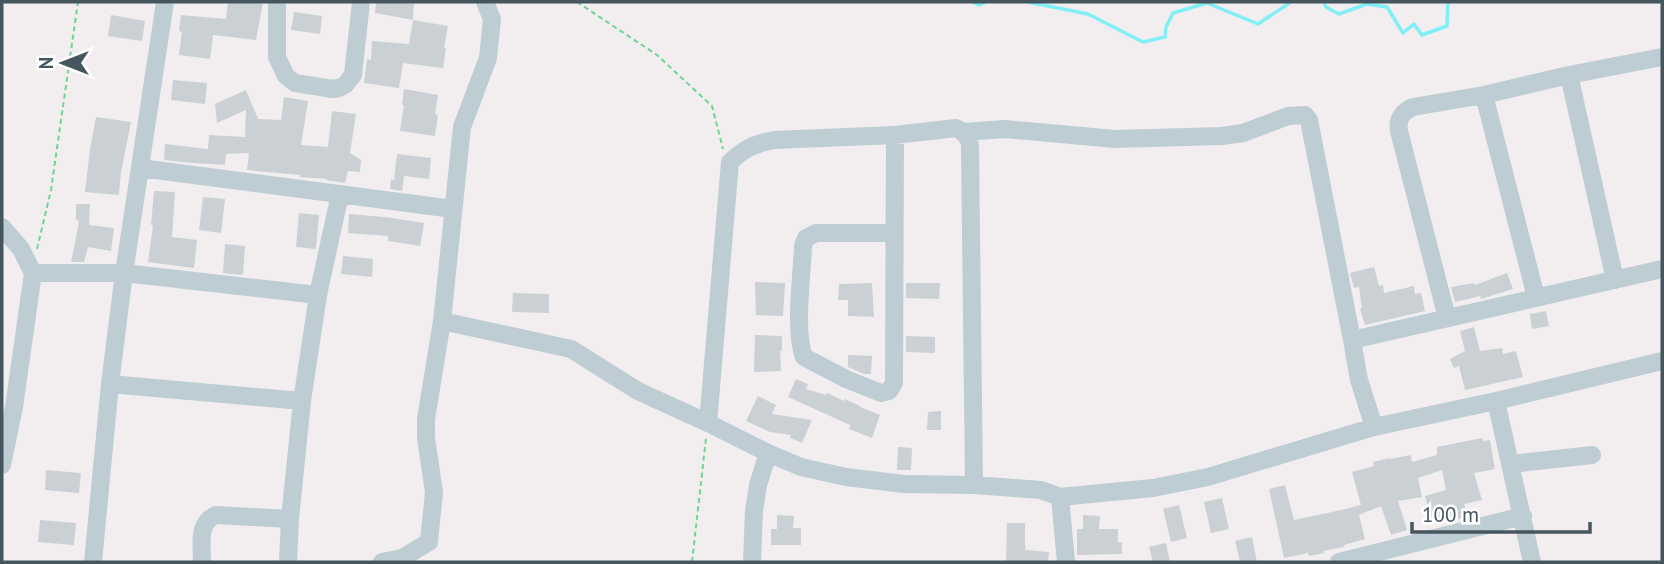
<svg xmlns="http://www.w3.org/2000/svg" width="1664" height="564" viewBox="0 0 1664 564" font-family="'PT Sans',sans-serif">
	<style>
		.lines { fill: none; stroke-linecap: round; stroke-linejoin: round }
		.stream { stroke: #80eff6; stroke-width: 3.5 }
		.building { fill: #cad0d4 }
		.path { stroke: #6cd692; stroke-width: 2; stroke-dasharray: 5 3.5; stroke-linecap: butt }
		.minor { stroke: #beccd3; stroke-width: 18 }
	</style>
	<rect width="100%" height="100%" fill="#f2eeef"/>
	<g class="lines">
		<path class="stream" d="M972 2 979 5 986 2
			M1028 2 1088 14 1143 42 1165 37 1166 27 1173 13 1207 3 1258 24 1291 2
			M1324 2 1326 7 1339 14 1367 4 1387 7 1403 33 1414 24 1422 35 1447 26 1448 2"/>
	</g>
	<path class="building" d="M228 2H263L256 40 213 35 210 59 179 55 182 32 179 31 181 15 226 19Z
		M376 2H414L413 20 375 13Z
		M294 12 322 16 320 34 291 30Z
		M111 15 145 21 142 41 108 36Z
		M413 20 448 26 444 48H446L443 68 403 63 399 88 364 83 367 59 371 60 372 41 409 44Z
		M173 80 207 83 205 104 171 100Z
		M404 89 438 95 435 114 438 115 435 136 400 131 404 105H402Z
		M246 90 258 119 281 120 284 97 308 101 301 145 328 147 332 111 356 114 350 153 361 160 360 172 348 171 345 183 326 180 327 179 300 177V175L247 170 249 153 226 154 225 165 193 163 164 160 165 144 208 149 209 135 245 137 246 110 217 123 215 104Z
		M96 117 131 122 121 172 119 195 85 192 90 149Z
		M397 154 431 158 429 179 404 176 402 191 390 189 391 179 394 180Z
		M154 191 175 192 172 237 197 240 194 268 148 262 153 225H151Z
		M203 197 225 199 221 233 199 230Z
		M76 204H90L89 225 114 228 111 251 88 247 84 262H71L75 243 79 221 76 220Z
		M299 213 319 215 316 249 296 247Z
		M349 214 385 217 424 223 420 246 388 241V236L348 233Z
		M225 244 245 246 243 275 223 273Z
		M343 256 373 259 372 277 341 274Z
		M1374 267 1379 286 1383 285 1384 293 1414 286 1415 294 1421 293 1425 311 1365 325 1360 309 1362 308 1359 287 1354 288 1350 273Z
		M1507 273 1513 289 1481 299 1480 296 1455 302 1451 287 1474 283 1475 285Z
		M755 282 785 283 783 316 756 315Z
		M872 283 874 317 848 316V300H838L839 284Z
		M906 283H940L939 299 906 298Z
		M513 293 549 294V313L512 312Z
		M1546 311 1549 326 1532 329 1530 314Z
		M1474 327 1480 351 1502 348 1503 354 1516 351 1523 377 1465 390 1459 366 1454 368 1450 359 1465 351 1460 331Z
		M755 335 782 336V351H780L781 371 754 372Z
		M906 336 935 337V351L934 353 906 352Z
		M848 355 872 356 871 374H864L848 367Z
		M796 379 808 384 806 389 826 395 827 393 844 401 845 399 860 406V407L880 415 872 438 849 429 850 425 788 397Z
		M758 396 776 405 772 414 812 420 802 443 790 438 791 435 770 432 746 421Z
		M941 411V430H927L928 412Z
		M1482 438 1483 441 1490 440 1495 469 1474 473 1482 500 1464 504 1468 517 1458 519 1457 517 1452 519 1451 516 1431 521 1425 496 1446 490 1442 470 1418 478 1422 497 1398 501 1407 530 1391 535 1381 506 1359 515 1365 539 1344 545V547L1323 551 1324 553 1309 556 1308 553 1284 558 1269 489 1285 485 1294 520 1346 509 1361 505 1352 472 1374 466 1373 462 1390 458V459L1411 455 1412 462 1437 455V447Z
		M898 447 912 448 911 470H897Z
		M46 470 81 473 79 493 45 490Z
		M1222 498 1229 529 1211 533 1204 502Z
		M1179 505 1187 538 1171 542 1163 509Z
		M777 515 794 516 793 528H801V545H771V529H777Z
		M1083 515 1100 516 1099 529H1118V542H1122V554L1077 555V529H1083Z
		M40 520 76 523 74 545 38 542Z
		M1007 523H1025V550L1049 552 1048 562H1006Z
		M1252 537 1257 562H1240L1235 541Z
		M1166 543 1170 562H1153L1149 547Z"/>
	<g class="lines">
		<path class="path" d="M577 2 657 55 712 106 723 149
			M37 249 51 190 78 2
			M692 562 706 438"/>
		<path class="minor" d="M277 2V57L286 76 295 83 333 89 339 88 345 85 353 75 361 2
			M1569 75 1615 280
			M1484 95 1536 297
			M964 132 1005 129 1115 139 1222 136 1243 133 1288 116 1305 115 1309 120 1352 340
			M140 168 453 209
			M2 227 21 249 33 273H124L318 295
			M893 233H816L806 238 803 246C802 276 794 331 804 357L846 379 881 393 889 391 894 383 895 135
			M1447 318 1399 131C1397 119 1402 112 1413 107L1484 95 1569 75 1662 57
			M442 321 571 349 638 391 708 423 768 453 801 467 846 477 904 484 974 485 1041 490 1060 497
			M110 384 302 401 318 295 340 194
			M1496 401 1532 562
			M708 423 730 162C745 148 754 144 774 140L895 135 956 128C965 132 970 138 970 147L974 485
			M1374 427 1359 380 1352 340 1662 269
			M1511 464 1592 455
			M2 465 14 407 33 273
			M93 562 110 384 124 273 165 2
			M202 562C202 545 197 523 216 515L290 519
			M288 562 290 519 302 401
			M382 562 402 558 429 542 434 492 426 438V419L442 321 462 127 488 58 492 19 485 2
			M752 562 754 511 758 485 768 453
			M1066 562 1060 497 1153 488 1208 477 1374 427 1496 401 1662 361
			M1339 562 1523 516"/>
	</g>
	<rect width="1664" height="564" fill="none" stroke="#45565f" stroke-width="7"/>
	<g transform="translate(63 63) rotate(270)" stroke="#ffffff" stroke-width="5" paint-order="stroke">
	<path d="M0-5L12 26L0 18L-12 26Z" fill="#45565f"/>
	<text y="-10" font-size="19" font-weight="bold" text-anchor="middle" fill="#45565f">N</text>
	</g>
	<path d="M1412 522v10h178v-10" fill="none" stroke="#45565f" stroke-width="3.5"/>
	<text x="1422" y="522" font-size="21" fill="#45565f" stroke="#ffffff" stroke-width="5" paint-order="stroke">100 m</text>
</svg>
